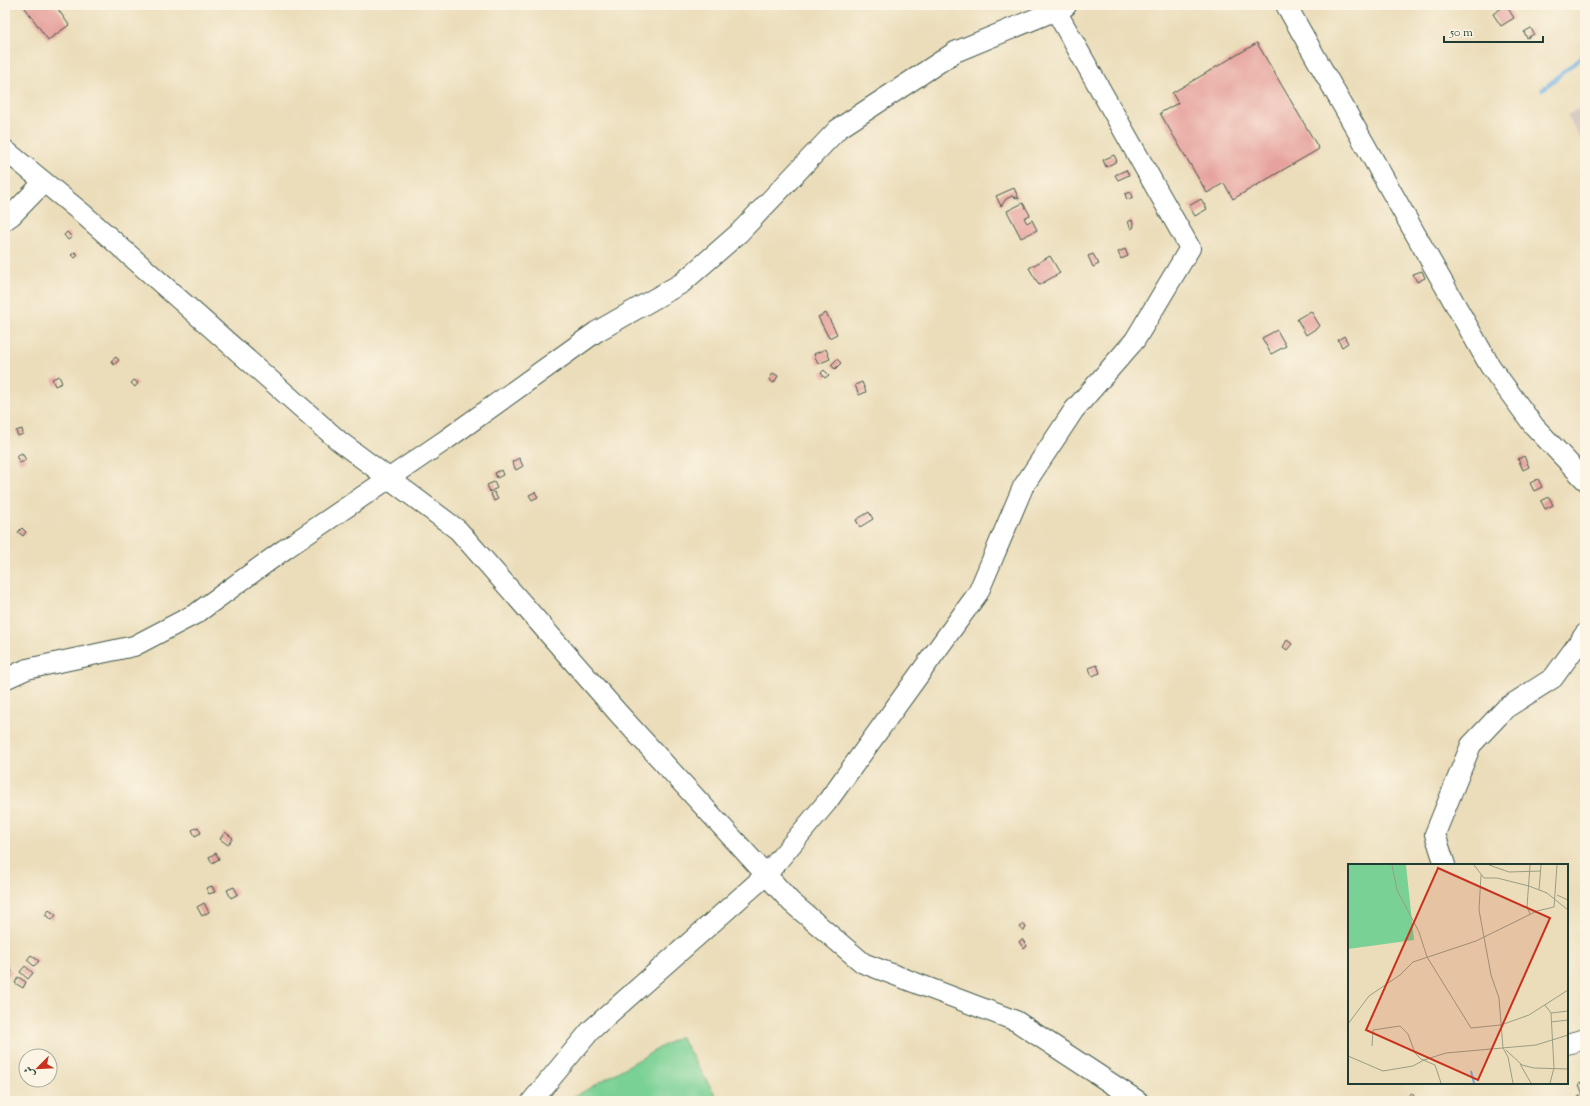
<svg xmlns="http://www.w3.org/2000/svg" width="1590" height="1106" viewBox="0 0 1590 1106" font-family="'Sorts Mill Goudy',Amiri,serif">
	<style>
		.industrial { fill: #cfc0bb }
		.green { fill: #7ad195; stroke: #4c8764 }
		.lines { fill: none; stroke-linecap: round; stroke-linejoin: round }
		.stream { stroke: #6caee1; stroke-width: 4 }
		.building { fill: #e6a39d }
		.minor-casing { stroke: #3e5548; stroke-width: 22 }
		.minor { stroke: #fff; stroke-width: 20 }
		.inset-river { fill: none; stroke: #6caee1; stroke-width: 2 }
		.inset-road { fill: none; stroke: #999d84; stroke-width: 1 }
		.view { fill: #c8321e; fill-opacity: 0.15; stroke: #c8321e; stroke-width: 2 }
		.inset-edge { fill: none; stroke: #1f3d34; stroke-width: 2 }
	</style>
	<rect width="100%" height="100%" fill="#fcf5e5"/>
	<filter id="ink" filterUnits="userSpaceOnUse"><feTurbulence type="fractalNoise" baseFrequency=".025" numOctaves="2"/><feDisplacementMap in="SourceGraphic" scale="8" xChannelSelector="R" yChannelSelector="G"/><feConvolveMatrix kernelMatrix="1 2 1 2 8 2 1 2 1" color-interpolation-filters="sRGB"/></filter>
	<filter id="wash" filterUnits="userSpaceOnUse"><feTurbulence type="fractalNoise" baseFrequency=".012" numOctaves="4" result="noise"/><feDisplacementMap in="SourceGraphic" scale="16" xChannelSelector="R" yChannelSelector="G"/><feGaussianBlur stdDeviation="0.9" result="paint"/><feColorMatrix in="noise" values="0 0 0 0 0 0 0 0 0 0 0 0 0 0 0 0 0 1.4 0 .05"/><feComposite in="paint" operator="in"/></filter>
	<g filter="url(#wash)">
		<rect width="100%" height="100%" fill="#ebddba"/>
		<path class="industrial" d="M1585 105V147L1567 115Z"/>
		<path class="green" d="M680 1036 719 1101H567Z"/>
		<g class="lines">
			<path class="stream" d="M1542 90 1585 54"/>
		</g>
		<g id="blocks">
			<path class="building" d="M23 5H55L69 25 48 40Z
				M1506 5 1514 18 1501 26 1493 14Z
				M1531 28 1534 34 1527 38 1524 32Z
				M1257 43 1319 149 1233 199 1224 183 1207 193 1160 113 1178 103 1172 93Z
				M1114 155 1117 161 1106 167 1103 160Z
				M1126 170 1129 175 1118 180 1115 175Z
				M1014 188 1019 199 1012 196 1006 199 1001 206 996 196Z
				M1131 192 1133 197 1127 200 1125 194Z
				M1201 199 1207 209 1195 216 1189 206Z
				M1023 203 1030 215 1024 218 1027 223 1032 220 1037 230 1021 238 1007 211Z
				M1132 220 1134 227 1131 229 1128 222Z
				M67 232 72 237 68 240 64 235Z
				M1125 249 1128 256 1121 259 1118 252Z
				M75 252 78 255 75 258 71 255Z
				M1093 254 1099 264 1093 267 1088 256Z
				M1050 256 1060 273 1039 285 1029 268Z
				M1422 271 1425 278 1417 282 1413 274Z
				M1311 311 1320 326 1306 335 1297 319Z
				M826 313 837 334 829 338 818 317Z
				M1277 330 1286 346 1271 354 1262 338Z
				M1344 336 1348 343 1342 347 1338 340Z
				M826 349 830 359 818 364 814 354Z
				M116 357 119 360 114 365 111 361Z
				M837 359 841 363 835 369 831 365Z
				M824 370 829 375 825 378 821 373Z
				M773 373 778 376 774 383 769 380Z
				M59 376 62 383 55 386 52 379Z
				M134 380 138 383 135 387 131 383Z
				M862 382 866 392 859 395 855 385Z
				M22 429 23 434 18 436 16 431Z
				M22 453 26 460 20 463 16 456Z
				M1524 456 1529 467 1523 470 1518 459Z
				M519 458 523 466 516 470 512 462Z
				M501 470 503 475 497 478 495 473Z
				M1538 479 1542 487 1534 491 1530 483Z
				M494 482 497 488 490 492 487 485Z
				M494 492 498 499 494 501 491 494Z
				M535 492 538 497 532 500 529 495Z
				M1549 497 1553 505 1545 509 1541 501Z
				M869 512 873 519 860 527 856 520Z
				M22 528 26 532 23 536 18 532Z
				M1287 640 1292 644 1287 650 1283 647Z
				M1097 665 1100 673 1092 676 1089 668Z
				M198 827 201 833 195 836 192 830Z
				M225 832 233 838 228 845 220 839Z
				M216 853 219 859 212 863 209 857Z
				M212 886 215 892 209 894 206 888Z
				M234 887 238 894 231 898 227 890Z
				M204 903 209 912 202 916 197 907Z
				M49 910 56 915 52 920 45 915Z
				M1024 924 1026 928 1023 931 1020 927Z
				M1022 939 1027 946 1024 949 1019 942Z
				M31 955 39 961 34 966 27 960Z
				M5 963 9 965 7 969 12 971 9 977 5 975Z
				M25 966 33 973 28 979 20 972Z
				M18 977 26 982 23 988 15 983Z
				M1585 1082V1101H1580L1578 1097 1583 1095 1579 1084Z
				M1412 1093 1417 1101H1401Z"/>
		</g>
	</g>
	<g filter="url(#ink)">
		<use href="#blocks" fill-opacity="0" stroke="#3e5548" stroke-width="1"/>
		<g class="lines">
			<defs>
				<path id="minor" d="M1286 5 1490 366 1534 426 1585 480
					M5 150 82 213 339 441 458 530 619 714 791 902 863 963 1016 1021 1138 1101
					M5 220 12 215 44 182
					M5 679 27 669 134 646 197 613 285 549 447 439 596 332 682 283 739 233 838 129 955 52 1066 6
					M1445 865 1435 834 1471 745 1506 708 1553 678 1585 634
					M1567 1044 1585 1039
					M532 1101 591 1030 766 875 827 802 978 593 1023 487 1074 410 1135 340 1190 248 1056 11 1050 5"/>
			</defs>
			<use href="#minor" class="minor-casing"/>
			<use href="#minor" class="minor"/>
		</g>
	</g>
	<g transform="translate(1348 864)">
		<rect width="220" height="220" fill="#ebddba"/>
		<path d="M0 1H58L66 76 0 85Z" fill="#7ad195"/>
		<path class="inset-river" d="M123 207 126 219"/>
		<path class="inset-road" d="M44 1 49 26 71 68 79 93 123 164 153 161 181 151 220 126M126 1 136 14H149L181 22 199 29 220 46M141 1 161 8 193 7M133 11 131 46 143 111 151 134 155 184 160 193 165 219M191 26 193 1M209 31 220 36M182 50 179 43 182 1M197 141 203 149 206 204 202 219M203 149 220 147M203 158 220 156M0 160 21 132 52 111 65 98 128 77 189 47 206 43 209 1M24 182 25 166 52 162 60 170 67 189 73 195 87 201 93 219M158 186 174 201 186 204 220 205M0 192 35 207 65 202 76 196M76 196 98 189 188 181 220 171M172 200 183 219"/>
		<path class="view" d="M90 4 202 54 130 216 18 166Z"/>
		<rect width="220" height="220" class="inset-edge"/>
	</g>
	<rect width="1590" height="1106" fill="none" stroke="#fcf5e5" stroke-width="20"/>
	<g transform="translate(38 1068) rotate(246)"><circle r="19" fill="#fcf5e5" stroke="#a4ab9e"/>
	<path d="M0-3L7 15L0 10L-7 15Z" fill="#c8321e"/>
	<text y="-6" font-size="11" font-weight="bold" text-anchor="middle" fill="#1f3d34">ش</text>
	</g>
	<path d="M1444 36v6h99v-6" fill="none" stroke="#1f3d34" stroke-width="2"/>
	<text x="1450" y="36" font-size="12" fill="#1f3d34" stroke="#fcf5e5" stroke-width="3" paint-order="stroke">50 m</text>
</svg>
